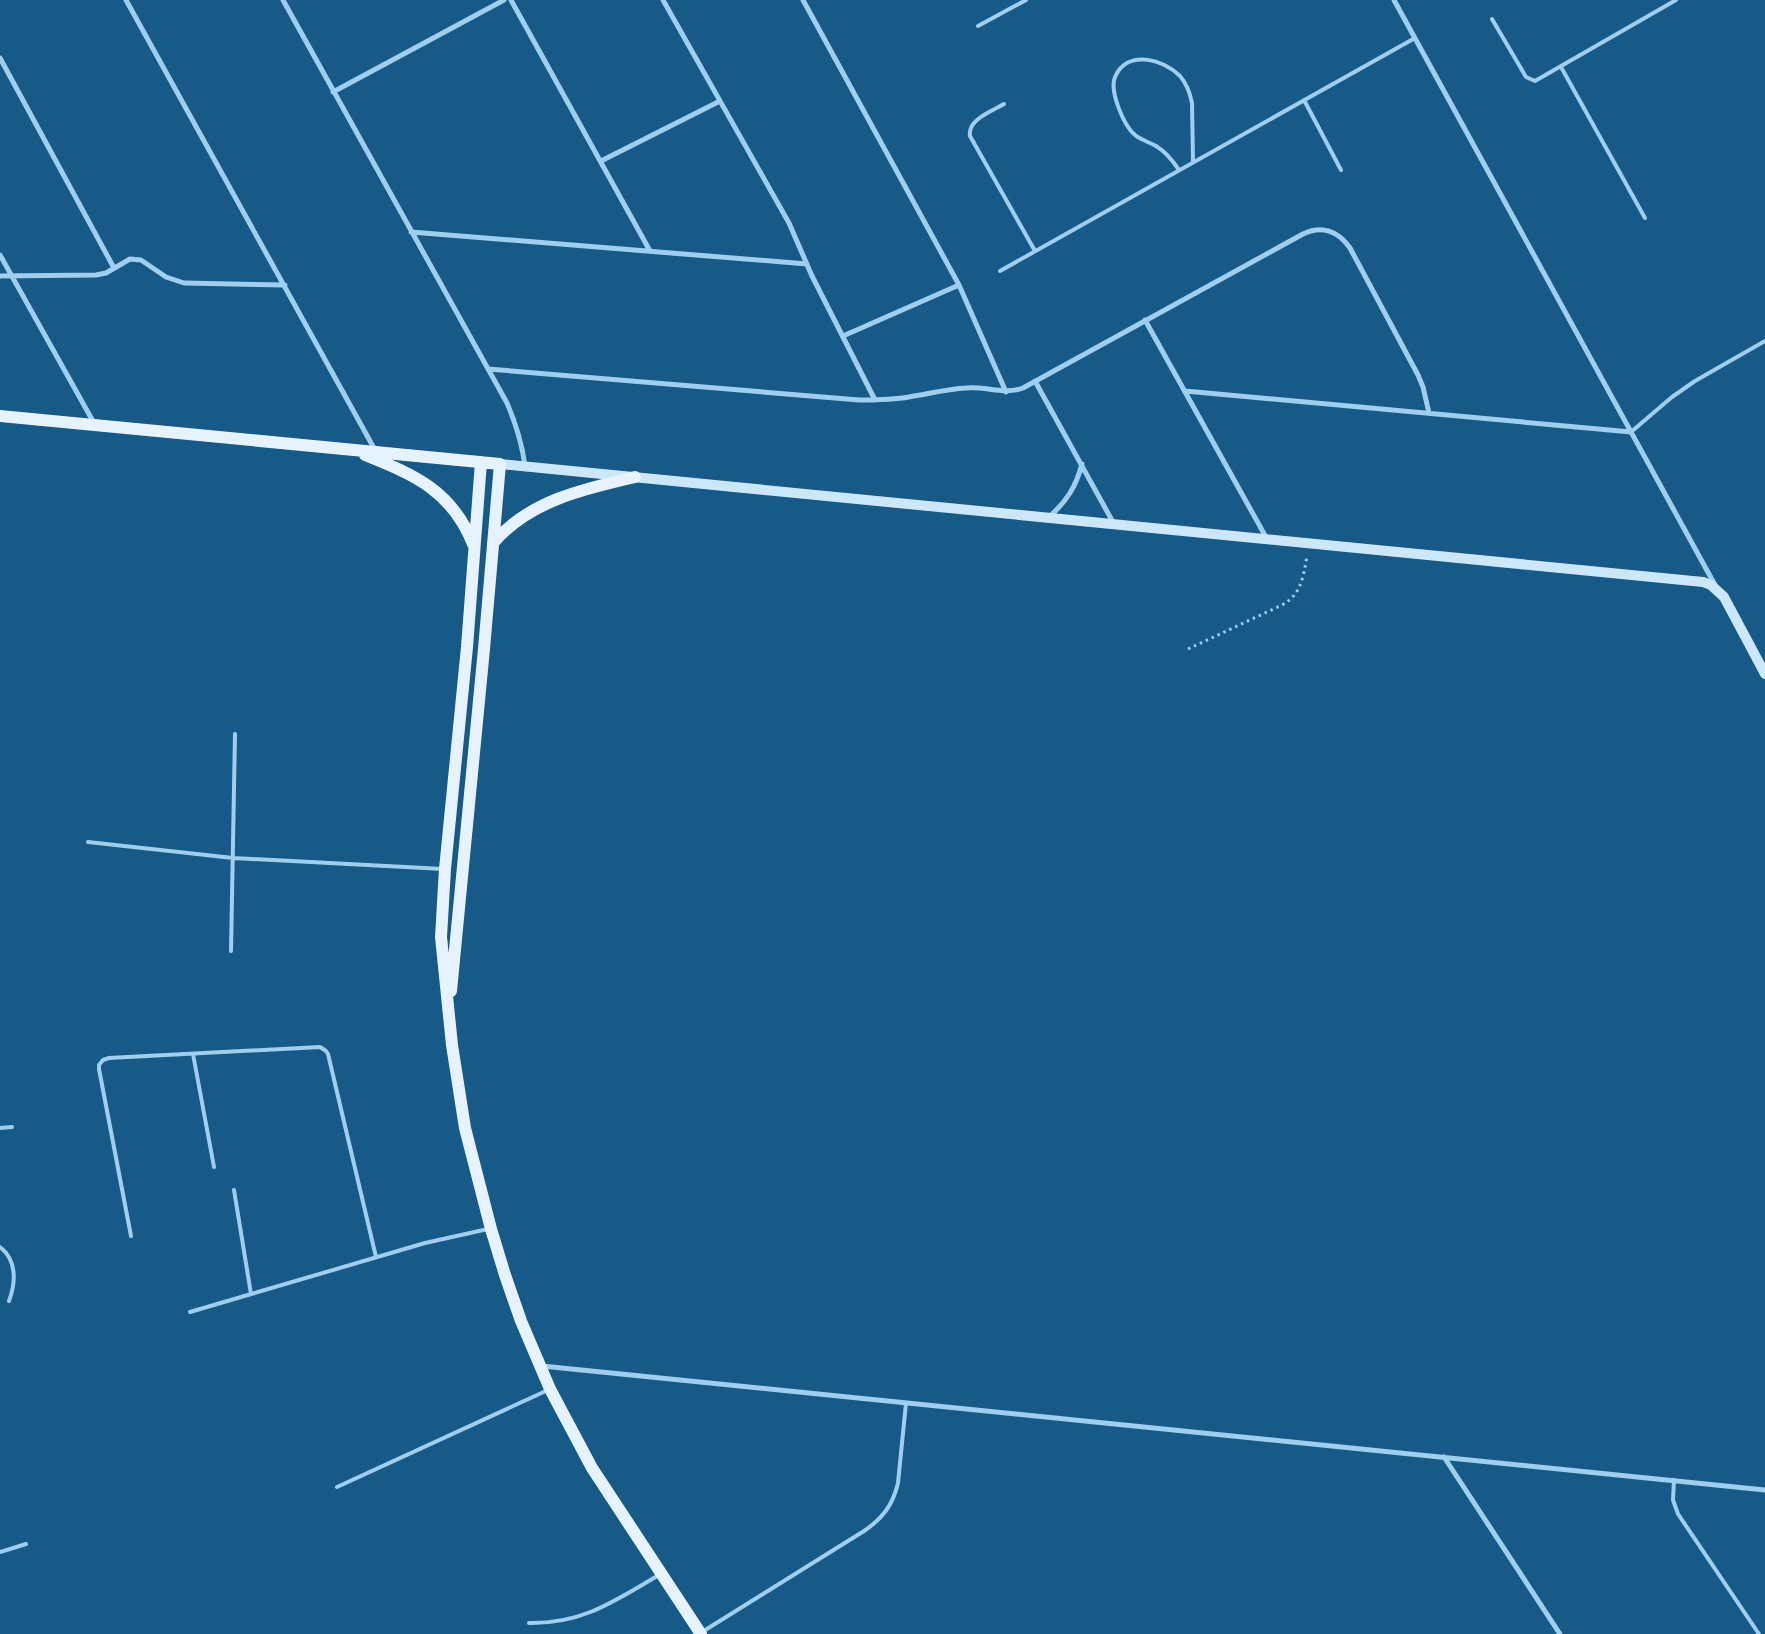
<svg xmlns="http://www.w3.org/2000/svg" width="1765" height="1634" viewBox="0 0 1765 1634" font-family="'PT Sans',sans-serif">
	<style>
		.lines { fill: none; stroke-linecap: round; stroke-linejoin: round }
		.path { stroke: #9fceee; stroke-width: 3; stroke-dasharray: 2.5 4; stroke-linecap: butt }
		.lane { stroke: #9fceee; stroke-width: 4 }
		.street { stroke: #9fceee; stroke-width: 5 }
		.secondary { stroke: #cce7fa; stroke-width: 10 }
		.primary { stroke: #e6f3ff; stroke-width: 12 }
	</style>
	<rect width="100%" height="100%" fill="#175a88"/>
	<g class="lines">
		<path class="path" d="M1188 649 1280 606C1301 596 1303 578 1307 556"/>
		<path class="lane" d="M1492 19 1526 77 1535 81 1676 0
			M978 26 1026 0
			M1561 67 1645 218
			M1304 100 1341 170
			M1004 104C992 111 967 120 970 136L1035 251
			M1179 170C1173 161 1166 152 1156 146 1149 142 1141 140 1135 135 1124 126 1109 91 1115 77 1127 49 1163 59 1180 76 1187 84 1190 93 1192 103L1193 162
			M1000 271 1415 38
			M1631 432 1672 397 1695 381 1765 341
			M88 842 233 858 443 869
			M231 951 235 734
			M193 1054 214 1167
			M0 1128 12 1127
			M234 1190 251 1294
			M131 1236 99 1069V1065L103 1060 109 1058 320 1047 326 1051 328 1054 376 1257
			M0 1247C17 1260 16 1282 9 1301
			M190 1312 425 1243 488 1229
			M1674 1480 1673 1500 1678 1514 1759 1634
			M337 1487 548 1390
			M0 1552 26 1544
			M529 1623C583 1624 614 1601 659 1575
			M702 1632 864 1531C882 1519 893 1505 898 1483L906 1403"/>
		<path class="street" d="M126 0 375 450
			M283 0 507 403C516 424 522 443 525 466
			M511 0 650 251
			M663 0 789 223 812 276 875 400
			M803 0 959 285 1006 392
			M1394 0 1715 585
			M0 58 114 268
			M333 92 504 0
			M601 161 720 101
			M411 232 807 264
			M0 255 94 423
			M0 276 96 275 106 273 130 259 141 260 166 277 184 283 285 285
			M1145 320 1267 539
			M843 336 959 285
			M488 369 859 400C876 400 893 400 909 397 928 394 947 389 966 388 986 386 1004 395 1023 388L1303 234C1322 225 1338 231 1350 248L1418 375 1423 387 1429 413
			M1035 381 1114 524
			M1185 391 1631 432
			M1049 517C1066 502 1076 487 1082 464
			M542 1366 1765 1490
			M1444 1457 1560 1634"/>
		<path class="secondary" d="M500 464 1703 582 1711 585 1724 597 1765 674"/>
		<path class="primary" d="M0 416 500 464 484 649 451 991
			M365 455C415 475 452 491 473 544
			M481 462 467 647 445 869 441 937 452 1045 465 1128 491 1229 505 1275 521 1321 550 1389 592 1468 701 1634
			M493 543C529 501 583 489 635 477"/>
	</g>
</svg>
